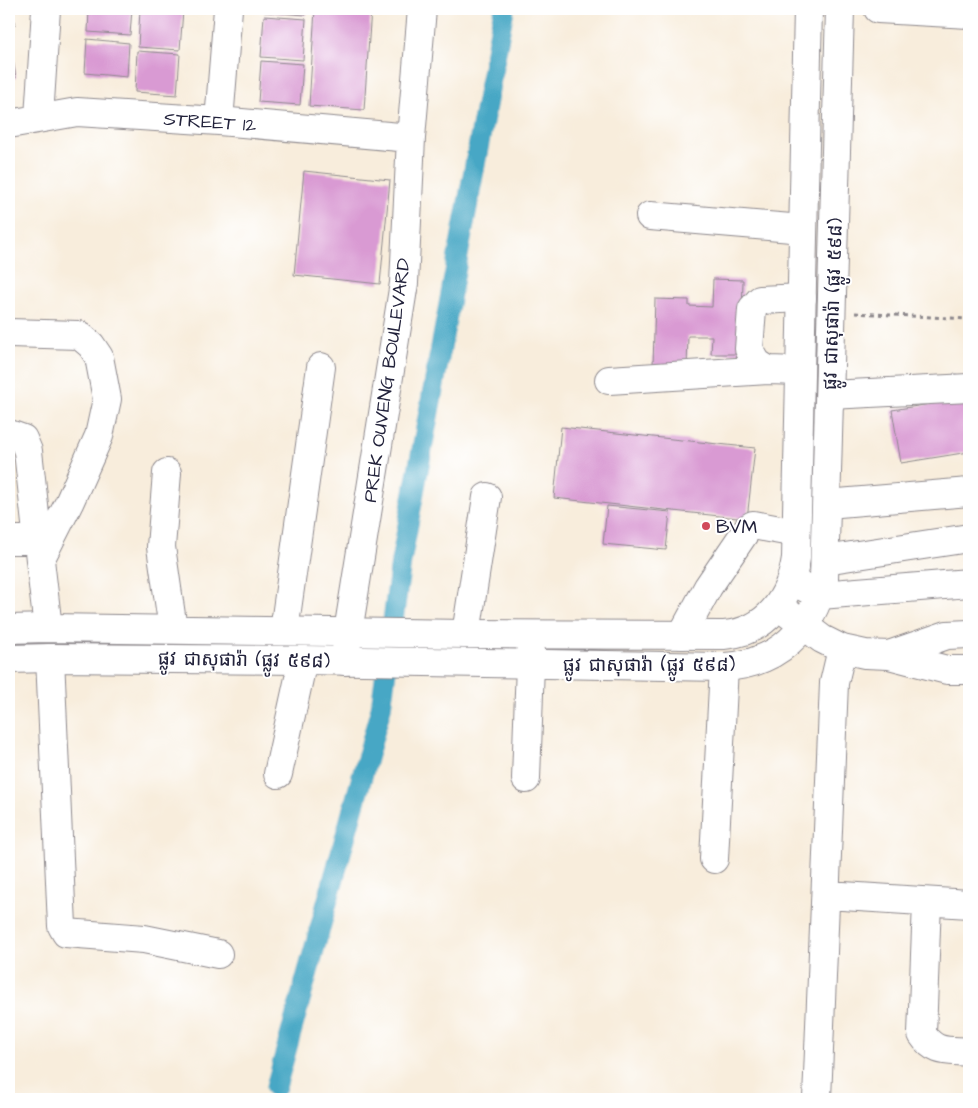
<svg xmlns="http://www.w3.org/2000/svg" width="978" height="1108" viewBox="0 0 978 1108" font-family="'Architects Daughter','Noto Sans Khmer',sans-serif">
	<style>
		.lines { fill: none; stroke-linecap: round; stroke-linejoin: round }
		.canal { stroke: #46a7c5; stroke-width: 21 }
		.building { fill: #d99ad3 }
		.minor-casing { stroke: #8d888c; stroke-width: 30 }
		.major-casing { stroke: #8d888c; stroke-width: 30 }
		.path { stroke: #8d888c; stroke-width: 3; stroke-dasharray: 4 4; stroke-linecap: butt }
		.minor { stroke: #fff; stroke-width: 28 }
		.major { stroke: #fff; stroke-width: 28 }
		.poi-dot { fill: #d1495b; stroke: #fff; stroke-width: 2 }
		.labels { text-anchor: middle; stroke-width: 4; stroke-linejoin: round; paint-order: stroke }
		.street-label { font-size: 19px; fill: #22223b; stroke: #fff }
		.poi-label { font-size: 19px; fill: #22223b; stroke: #fff; text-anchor: start }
	</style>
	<rect width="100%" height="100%" fill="#fff"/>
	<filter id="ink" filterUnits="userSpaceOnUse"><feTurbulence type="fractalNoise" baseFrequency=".02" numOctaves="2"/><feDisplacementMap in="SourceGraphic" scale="10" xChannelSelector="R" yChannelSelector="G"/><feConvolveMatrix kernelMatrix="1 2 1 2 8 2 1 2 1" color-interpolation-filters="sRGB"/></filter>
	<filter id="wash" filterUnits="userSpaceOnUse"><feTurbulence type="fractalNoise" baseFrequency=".0096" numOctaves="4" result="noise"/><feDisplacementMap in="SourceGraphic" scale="20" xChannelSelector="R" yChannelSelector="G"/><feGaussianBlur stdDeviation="1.12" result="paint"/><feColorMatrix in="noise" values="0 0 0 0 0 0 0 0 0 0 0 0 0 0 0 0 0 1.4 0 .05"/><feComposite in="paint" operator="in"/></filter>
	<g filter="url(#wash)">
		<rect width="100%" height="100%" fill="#f8eddc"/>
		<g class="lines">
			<path class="canal" d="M276 1087 381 708 401 562 504 9"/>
		</g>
		<g id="blocks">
			<path class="building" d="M9 9H13L15 25H9Z
				M89 9H132L130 35 88 32Z
				M140 9 183 10 180 50 138 47Z
				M264 9H307L306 15 264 12Z
				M315 9H371L364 110 309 106Z
				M264 16 306 19 303 60 261 57Z
				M9 33 16 78 9 79Z
				M87 39 129 43 127 77 85 73Z
				M137 51 180 54 177 95 135 92Z
				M261 61 303 64 300 105 258 102Z
				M304 171 390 180 380 284 294 275Z
				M713 279 743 280 741 354H711L712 336H688L687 367 653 366 655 299 689 300V306L712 307Z
				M969 398V452L901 463 892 410Z
				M561 427 755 448 747 519 554 498Z
				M607 506 670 512 666 550 603 544Z"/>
		</g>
	</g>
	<g filter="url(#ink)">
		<use href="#blocks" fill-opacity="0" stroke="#8d888c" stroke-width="1"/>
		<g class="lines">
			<defs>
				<path id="minor" d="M878 9 969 14
					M39 117 46 9
					M219 121 228 9
					M9 124 77 112 219 121 411 138
					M650 216 803 229
					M9 333 79 335 91 345 99 357 107 399 99 436 69 503 40 560 48 628
					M768 370 757 363 749 349 752 309 760 300 802 298
					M609 380 768 370 800 371
					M830 395 969 388
					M9 434 23 439 28 451 40 560
					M167 473 161 547 173 629
					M827 504 969 492
					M9 540H38
					M825 560 969 538
					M791 581 820 595 969 583
					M284 631 321 367
					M466 634 487 497
					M682 635 708 587 748 528 753 525 796 533
					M50 658 62 926 66 933 144 939 218 954
					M345 661 348 632 404 283 411 138 422 9
					M278 774 303 660
					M526 779 531 635
					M714 859 724 667
					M827 895 969 904
					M927 902 922 1034C935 1054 948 1050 969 1052
					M817 1099 834 683 842 649"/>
				<path id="major" d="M789 614 822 639 842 649 865 654 889 655 947 670H969
					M9 629 48 628 466 634 724 635C767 632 790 598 796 558L808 9
					M889 655 947 635 969 634
					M9 659 50 658 303 660 724 667C777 664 812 631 824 579L840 9"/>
			</defs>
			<use href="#minor" class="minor-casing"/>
			<use href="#major" class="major-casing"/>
			<path class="path" d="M855 313 969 319"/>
			<use href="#minor" class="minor"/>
			<use href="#major" class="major"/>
		</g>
	</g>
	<circle class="poi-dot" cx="706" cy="526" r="5"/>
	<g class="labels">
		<g class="street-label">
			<text transform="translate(210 121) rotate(4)" y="7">STREET 12</text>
			<text transform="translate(832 304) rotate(-88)" y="7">ផ្លូវ ជាសុផារ៉ា (ផ្លូវ ៥៩៨)</text>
			<text transform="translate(386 380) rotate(-82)" y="7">PREK OUVENG BOULEVARD</text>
			<text transform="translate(244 659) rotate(1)" y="7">ផ្លូវ ជាសុផារ៉ា (ផ្លូវ ៥៩៨)</text>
			<text x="649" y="671">ផ្លូវ ជាសុផារ៉ា (ផ្លូវ ៥៩៨)</text>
		</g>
		<g class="poi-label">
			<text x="716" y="533">BVM</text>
		</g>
	</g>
	<rect width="978" height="1108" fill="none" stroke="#fff" stroke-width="30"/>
</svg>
